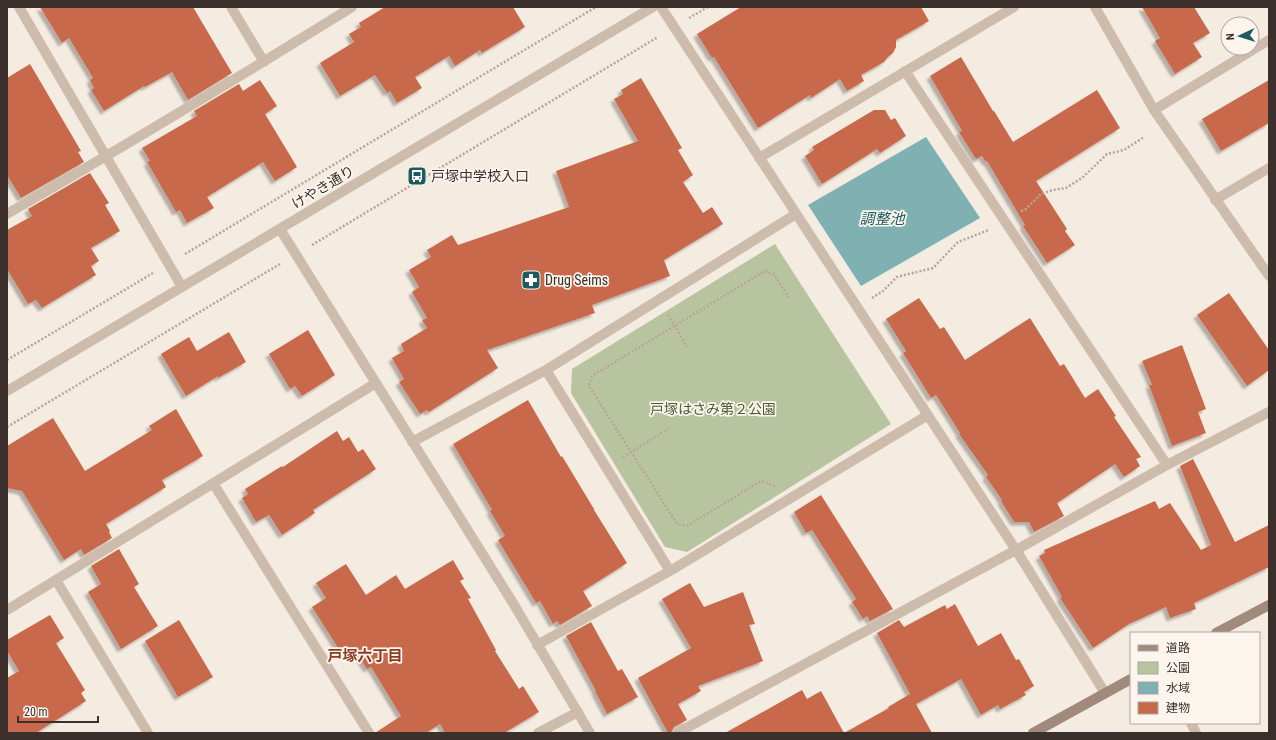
<svg xmlns="http://www.w3.org/2000/svg" width="1276" height="740" viewBox="0 0 1276 740" font-family="'Roboto Condensed','Noto Sans JP',sans-serif">
	<style>
		.green { fill: #b8c4a0 }
		.water { fill: #7fb0b2 }
		.building { fill: #c8694b; filter: url(#shadow) }
		.lines { fill: none; stroke-linecap: round; stroke-linejoin: round }
		.path { stroke: #b9a596; stroke-width: 2.5; stroke-dasharray: 2 2; stroke-linecap: butt }
		.minor { stroke: #cdbbac; stroke-width: 10 }
		.tertiary { stroke: #cdbbac; stroke-width: 10 }
		.secondary { stroke: #a18a7d; stroke-width: 10 }
		.labels { text-anchor: middle; stroke-width: 3.5; stroke-linejoin: round; paint-order: stroke }
		.poi-label { font-size: 14px; fill: #3b302b; stroke: #fbf5ee; text-anchor: start }
		.street-label { font-size: 14px; fill: #3b302b; stroke: #fbf5ee }
		.park-label { font-size: 14px; fill: #4a5a2e; stroke: #fbf5ee }
		.water-label { font-size: 15px; font-style: italic; fill: #1f5a5e; stroke: #fbf5ee }
		.neighbourhood-label { font-size: 15px; font-weight: bold; fill: #8c3b22; stroke: #fbf5ee }
	</style>
	<defs>
		<filter id="shadow"><feDropShadow dx="-3.5" dy="3.5" stdDeviation="1" flood-color="#0004"/></filter>
	</defs>
	<rect width="100%" height="100%" fill="#f4ebe1"/>
	<path class="green" d="M775 244 891 424 687 552 665 547 571 393 572 369Z"/>
	<path class="water" d="M926 137 980 218 861 286 808 205Z"/>
	<path class="building" d="M40 7H193L232 73 188 100 172 72 145 87 144 86 104 111 91 90 94 88 90 80 93 78 69 38 62 43Z
		M385 7H513L525 27 482 53 480 50 455 66 449 56 415 77 422 88 397 103 390 91 387 93 375 75 340 96 320 63 354 42 349 34 361 27 359 23Z
		M741 7H921L929 21 896 40V47L893 53 888 57 884 62 861 75 864 81 847 91 840 79 811 98 810 95 758 128 714 57 712 58 697 34Z
		M1142 7H1194L1210 33 1193 43 1202 57 1175 74 1155 41 1160 38Z
		M961 57 993 111H994L1013 142 1097 90 1120 128 1036 181 1067 229 1065 231 1075 245 1047 263 1023 226 1025 225 987 161 986 162 982 156 976 159 959 132 962 131 930 76Z
		M30 64 81 151 78 152 84 162 21 198 7 175V78Z
		M641 78 682 148 678 150 693 175 683 182 703 213 712 207 723 224 664 260 670 276 592 305 595 313 487 350 498 368 429 412 427 410 420 414 399 382 404 379 392 358 404 351 401 344 427 328 422 320 427 318 412 292 419 287 409 270 431 257 427 250 452 235 458 245 569 207 556 171 638 141 614 99 623 94 621 90Z
		M260 80 277 106 265 114 297 167 275 181 263 162 207 197 214 208 187 223 180 210 176 212 147 162 150 161 142 148 197 116 194 111 239 84 243 91Z
		M1269 80V123L1221 151 1202 119Z
		M874 110H885L891 120 895 118 906 136 880 153 877 149 822 184 805 156 814 150 812 147Z
		M90 173 109 203 105 205 120 231 91 248 99 261 91 266 96 275 42 308 36 300 28 304 7 269V230L32 216 28 209Z
		M1229 293 1269 350V370L1247 386 1197 315Z
		M919 298 940 329 944 327 965 360 1030 318 1060 366 1064 364 1085 398 1098 389 1116 416 1114 417 1141 457 1136 459 1140 466 1124 477 1115 464 1057 503 1064 516 1034 532 1029 522H1014L1001 501 1002 500 986 477 988 475 959 434 960 433 936 395 931 398 903 353 906 351 886 319Z
		M308 330 335 375 302 396 295 386 290 389 269 354Z
		M229 332 246 362 218 378V376L186 396 161 354 189 337 197 351Z
		M1182 345 1206 409 1198 412 1206 433 1172 446 1149 385H1152L1142 361Z
		M528 400 561 457 562 456 594 509V510L627 563 583 591 592 606 560 625 557 621 553 624 540 601 536 603 498 540 505 536 490 511 492 510 453 444Z
		M176 409 203 456 162 480 166 487 106 524 110 531 109 532 112 538 84 555 81 549 64 560 22 491 7 488V446L53 418 85 471 152 430 149 426Z
		M337 431 343 441 349 437 358 452 363 449 376 469 313 510 315 513 282 535 269 515 256 522 242 498 248 494 245 489 282 466 283 467Z
		M1193 459 1235 542 1269 525V567L1194 603 1196 609 1170 618 1166 607 1129 624 1093 648 1060 598 1062 597 1039 556 1045 553 1044 550 1155 501 1159 509 1170 503 1201 550 1211 545 1180 466Z
		M821 495 893 609 870 621 867 616 863 619 852 602 856 599 812 530 806 533 794 512Z
		M119 549 139 584 134 587 158 626 121 649 88 592 101 584 91 566Z
		M453 560 464 579 460 581 471 598 468 599 496 650 495 651 519 689 523 686 539 712 504 733H445L440 724 426 733H375L401 716 371 667 367 669 353 647 342 654 312 607 326 598 316 583 346 564 366 595 396 575 405 589Z
		M690 583 704 607 743 592 755 624 749 625 763 661 698 686 701 691 678 704 687 720 674 727 671 733H668L638 678 691 648 662 599Z
		M955 604 978 646 1001 633 1016 660 1019 659 1034 686 1024 692 1026 695 1000 709 998 705 981 715 961 679 916 704 932 733H725L802 690 807 699 821 691 844 733 889 708 888 707 910 694 877 633 899 620 904 627 945 605 947 609Z
		M50 615 64 638 56 643 85 690 81 693 86 701 36 733H7V678L19 671 7 651V640Z
		M179 620 213 677 178 697 145 641Z
		M591 622 618 671 622 669 638 697 607 714 595 691H596L566 636Z"/>
	<g class="lines">
		<path class="path" d="M689 18 708 7
			M1021 211 1026 209 1041 194 1053 190 1066 188 1082 178 1107 154 1124 150 1144 137
			M312 245 658 37
			M185 254 596 7
			M872 298 883 291 897 277 933 268 958 242 989 230
			M668 315 687 347
			M7 360 153 273
			M7 427 280 264
			M623 457 668 429
			M775 486 761 481 687 526 677 524 589 386 592 376 765 271 774 274 789 298"/>
		<path class="minor" d="M19 7 182 287
			M231 7 264 62
			M661 7 1016 550 1105 693
			M905 71 1167 465
			M1154 110 1269 40
			M759 158 1014 7
			M1215 200 1269 168
			M7 214C123 147 238 78 352 7
			M546 370 670 571
			M412 442 546 370 796 214
			M213 483 369 733
			M56 580 148 733
			M7 610 376 383
			M537 645 670 571 928 415
			M1191 723 1196 733
			M538 733 578 712
			M677 733 1016 550 1167 465 1269 412"/>
		<path class="tertiary" d="M1095 7 1154 110 1269 276
			M280 229 513 603 590 733
			M7 391 653 7"/>
		<path class="secondary" d="M1216 633 1269 605
			M1033 733 1131 679"/>
	</g>
	<defs>
		<symbol id="bus-square" viewBox="-11 -11 22 22"><rect x="-9" y="-9" width="18" height="18" rx="4" fill="#1f5a5e" stroke="#fbf5ee"/><path d="M-5-6H5V4H4V6H2V4H-2V6H-4V4H-5ZM-3.5-4V0h7V-4ZM-3.5 1.2v1.5H-2V1.2ZM2 1.2v1.5H3.5V1.2Z" fill="#fff"/></symbol>
		<symbol id="pharmacy-square" viewBox="-11 -11 22 22"><rect x="-9" y="-9" width="18" height="18" rx="4" fill="#1f5a5e" stroke="#fbf5ee"/><path d="M-2-6h4v4h4v4h-4v4h-4v-4h-4v-4h4Z" fill="#fff"/></symbol>
	</defs>
	<g fill-rule="evenodd">
		<use href="#bus-square" x="406" y="165" width="22" height="22"/>
		<use href="#pharmacy-square" x="520" y="269" width="22" height="22"/>
	</g>
	<g class="labels">
		<g class="poi-label">
			<text x="431" y="181">戸塚中学校入口</text>
			<text x="545" y="285">Drug Seims</text>
		</g>
		<g class="street-label">
			<text transform="translate(323 187) rotate(-31)" y="5">けやき通り</text>
		</g>
		<g class="park-label">
			<text x="713" y="414">戸塚はさみ第２公園</text>
		</g>
		<g class="water-label">
			<text x="882" y="224">調整池</text>
		</g>
		<g class="neighbourhood-label">
			<text x="365" y="661">戸塚六丁目</text>
		</g>
	</g>
	<rect width="1276" height="740" fill="none" stroke="#3b302b" stroke-width="16"/>
	<rect x="1130" y="632" width="130" height="92" fill="#fbf5ee" stroke="#aea6a0"/>
	<rect x="1138" y="645" width="20" height="6" fill="#a18a7d" stroke="#aea6a0"/>
	<text x="1166" y="652" font-size="12" fill="#3b302b">道路</text>
	<rect x="1138" y="662" width="20" height="12" fill="#b8c4a0" stroke="#aea6a0"/>
	<text x="1166" y="672" font-size="12" fill="#3b302b">公園</text>
	<rect x="1138" y="682" width="20" height="12" fill="#7fb0b2" stroke="#aea6a0"/>
	<text x="1166" y="692" font-size="12" fill="#3b302b">水域</text>
	<rect x="1138" y="702" width="20" height="12" fill="#c8694b" stroke="#aea6a0"/>
	<text x="1166" y="712" font-size="12" fill="#3b302b">建物</text>
	<g transform="translate(1240 36) rotate(266)"><circle r="19" fill="#fbf5ee" stroke="#aea6a0"/>
	<path d="M0-3L7 15L0 10L-7 15Z" fill="#1f5a5e"/>
	<text y="-6" font-size="11" font-weight="bold" text-anchor="middle" fill="#3b302b">N</text>
	</g>
	<path d="M18 716v6h80v-6" fill="none" stroke="#3b302b" stroke-width="2"/>
	<text x="24" y="716" font-size="12" fill="#3b302b" stroke="#fbf5ee" stroke-width="3" paint-order="stroke">20 m</text>
</svg>
